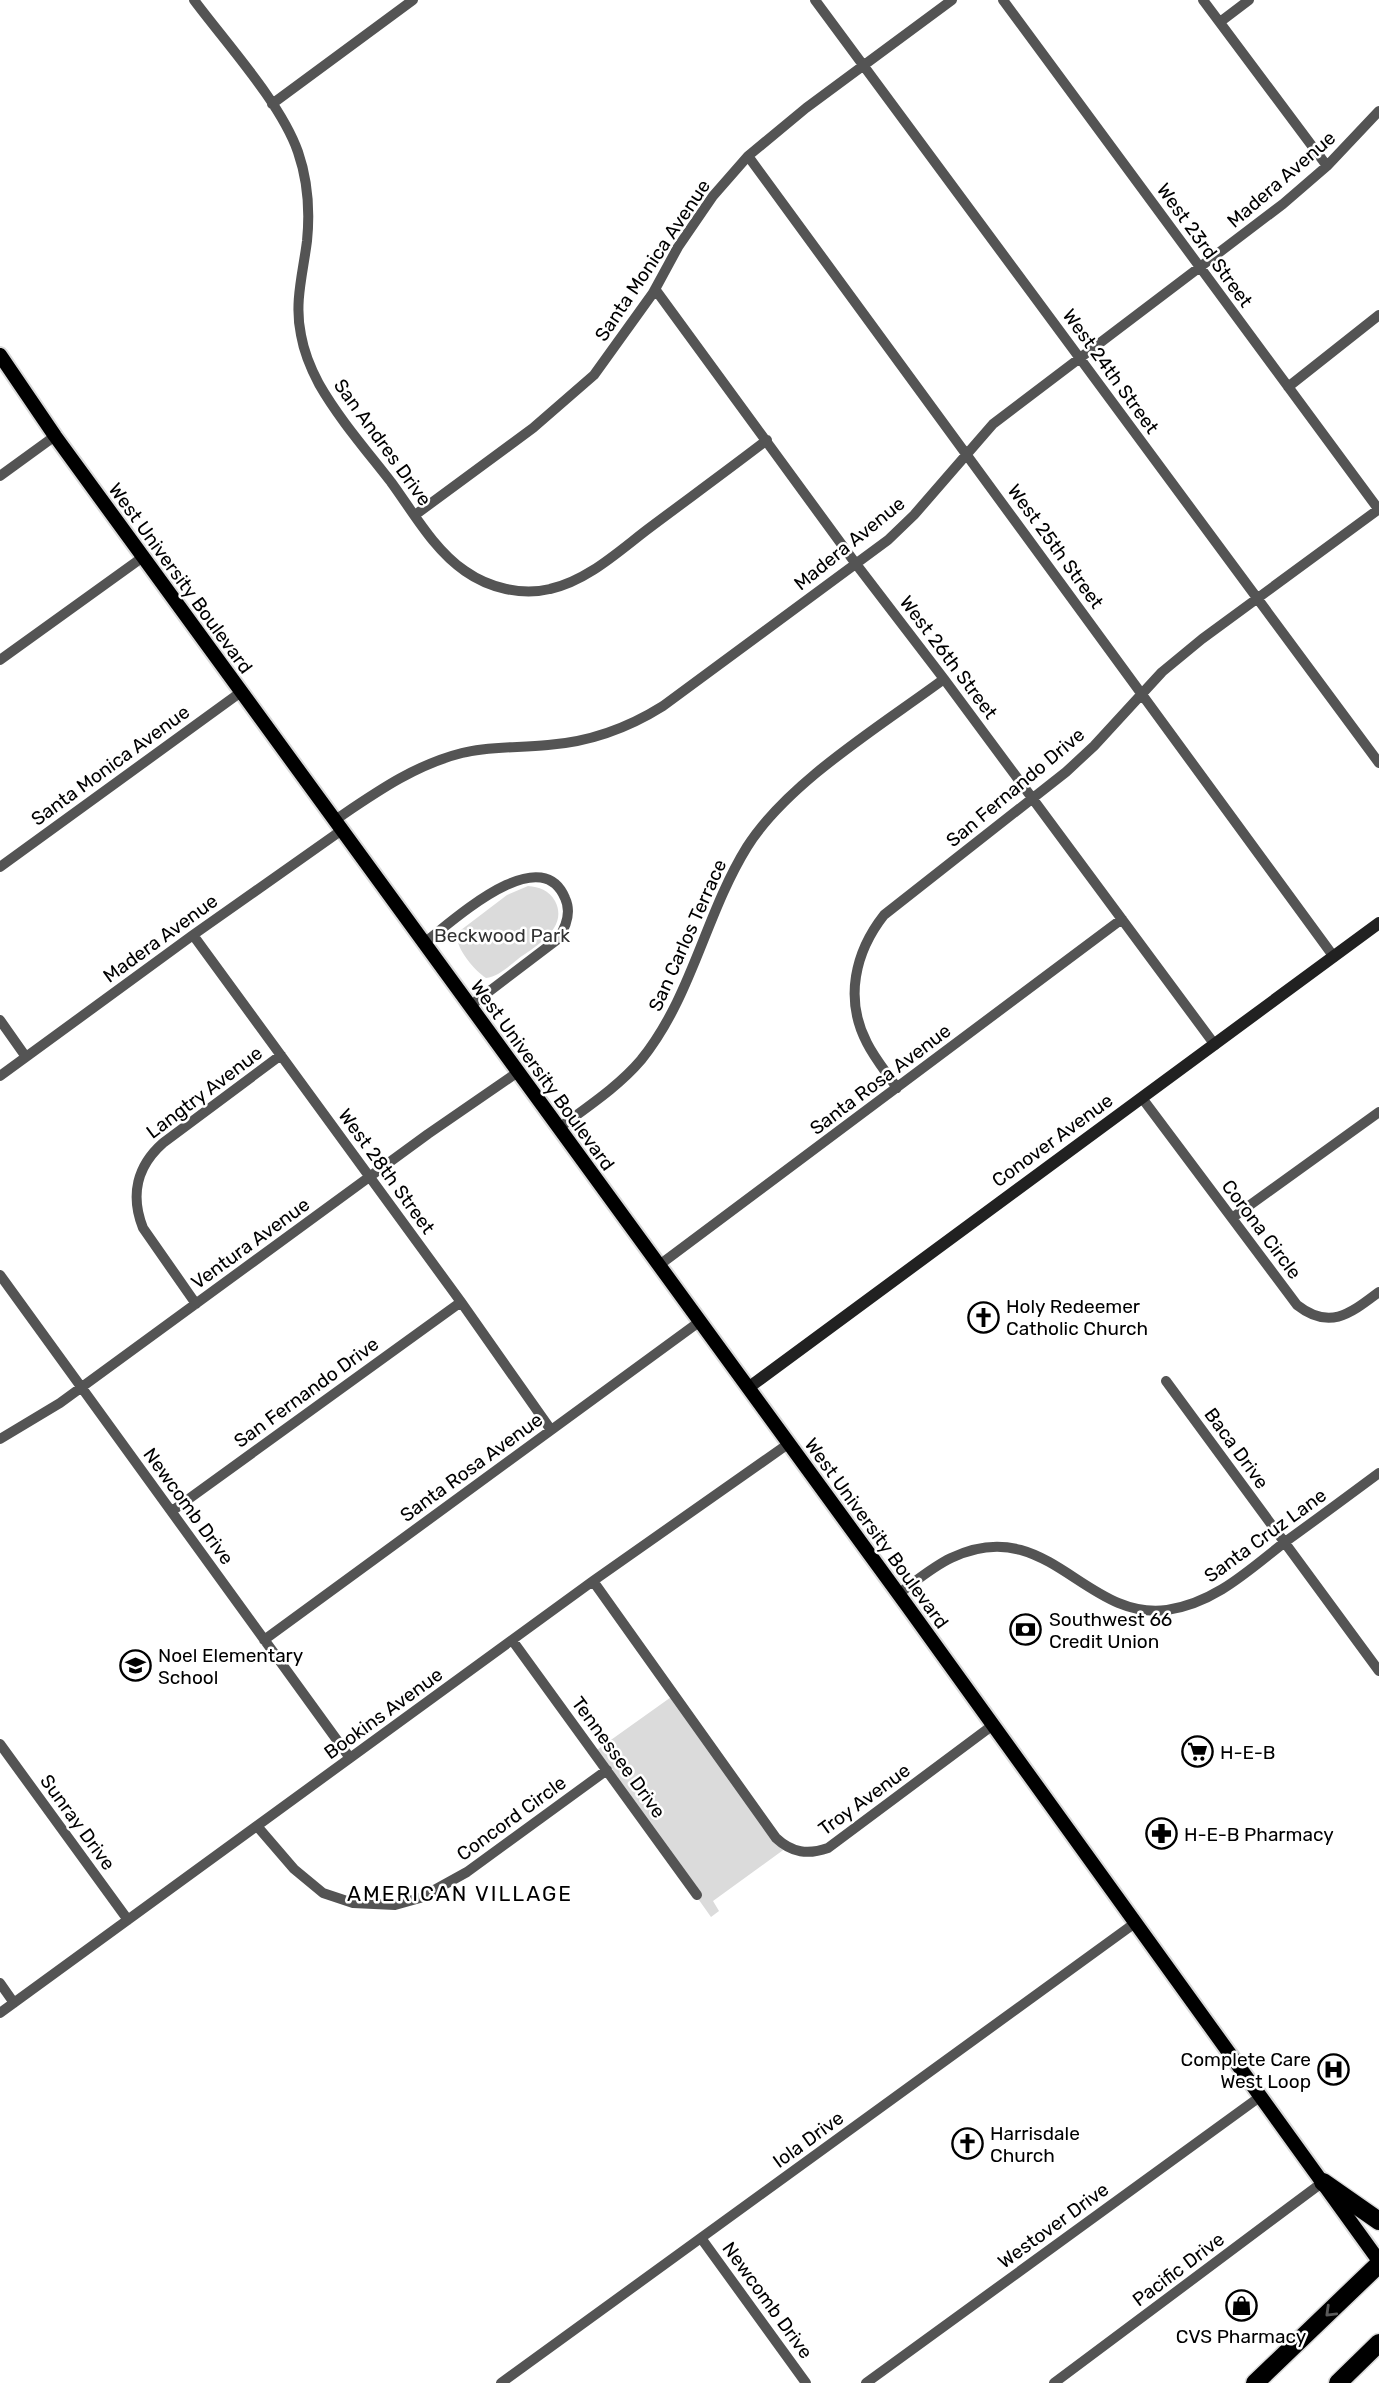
<svg xmlns="http://www.w3.org/2000/svg" width="1379" height="2383" viewBox="0 0 1379 2383" font-family="Rubik,sans-serif">
	<style>
		.green { fill: #dbdbdb }
		.lines { fill: none; stroke-linecap: round; stroke-linejoin: round }
		.primary-casing { stroke: #dbdbdb; stroke-width: 18 }
		.highway-casing { stroke: #dbdbdb; stroke-width: 21 }
		.street { stroke: #545454; stroke-width: 10 }
		.secondary { stroke: #212121; stroke-width: 12 }
		.primary { stroke: #000; stroke-width: 14 }
		.highway { stroke: #000; stroke-width: 18 }
		.oneway { stroke: #595959 }
		.labels { text-anchor: middle; stroke-width: 5; stroke-linejoin: round; paint-order: stroke }
		.street-label { font-size: 19px; fill: #000; stroke: #fff }
		.park-label { font-size: 19px; fill: #323232; stroke: #fff }
		.poi-label { font-size: 19px; fill: #000; stroke: #fff; text-anchor: start }
		.neighbourhood-label { font-size: 21px; letter-spacing: 2px; fill: #000; stroke: #fff }
	</style>
	<rect width="100%" height="100%" fill="#fff"/>
	<path class="green" d="M528 886C539 887 549 890 555 901 569 928 536 946 518 959 509 966 498 977 486 978 474 970 455 948 457 933L507 895Z
		M674 1695 786 1848 713 1901 719 1911 711 1917 594 1752Z"/>
	<g class="lines">
		<defs>
			<path id="primary" d="M0 355 55 436 908 1607 1379 2261"/>
			<path id="highway" d="M1323 2182 1379 2221
				M1255 2383 1379 2264
				M1338 2383 1379 2343"/>
		</defs>
		<use href="#primary" class="primary-casing"/>
		<use href="#highway" class="highway-casing"/>
		<path class="street" d="M194 0C226 43 281 103 298 152 308 181 310 211 307 241 303 273 294 303 301 335 304 352 311 369 319 384 339 419 367 451 391 482 413 512 434 550 465 571 489 588 522 596 550 589 587 581 619 551 648 529 688 499 728 470 767 440
			M815 0 1379 763
			M1003 0 1379 510
			M1203 0 1327 166
			M1220 22 1249 0
			M272 104 413 0
			M748 156 1334 957
			M655 289 856 564 944 679 1215 1045
			M1288 387 1379 315
			M0 476 55 436
			M415 515 533 428 594 375 653 293 678 247 713 196 748 156 806 108 952 0
			M0 660 143 557
			M335 820C375 793 414 765 462 753 490 746 519 748 548 745 589 742 628 728 663 706L888 540 914 515 993 424 1283 204 1327 166 1379 111
			M0 867 241 692
			M193 935 461 1302 551 1430
			M424 943C452 922 540 839 565 898 572 913 566 927 558 939L470 1006
			M0 1020 26 1057
			M0 1076 193 935 342 830
			M897 1088C887 1073 875 1059 867 1043 844 999 855 952 884 915L1066 772 1094 746 1162 672 1202 639 1379 509
			M1142 1098 1297 1305C1330 1331 1351 1313 1379 1292
			M559 1128C587 1107 618 1087 641 1060 692 997 705 915 747 847 788 782 882 725 944 679
			M1232 1218 1379 1112
			M658 1266 1122 919
			M0 1275 350 1758
			M196 1304 143 1228C130 1195 137 1166 163 1143L281 1055
			M1166 1381 1379 1671
			M0 1439 60 1403 428 1134 518 1072
			M172 1511 461 1302
			M593 1581 776 1838C792 1853 808 1855 828 1848L993 1725
			M898 1594C915 1582 932 1567 951 1558 1047 1512 1084 1621 1167 1610 1215 1603 1249 1570 1285 1542 1317 1519 1348 1496 1379 1473
			M264 1640 699 1322
			M512 1640 697 1895
			M0 1744 128 1920
			M257 1826 294 1869 323 1893 353 1903 395 1905 420 1898 467 1872 607 1770
			M0 1983 14 2003
			M0 2013 593 1581 788 1444
			M701 2238 806 2383
			M501 2383 1135 1923
			M866 2383 1261 2096
			M1054 2383 1323 2182"/>
		<path class="secondary" d="M748 1388 1379 923"/>
		<use href="#primary" class="primary"/>
		<use href="#highway" class="highway"/>
	</g>
	<defs><path id="oneway-chevron" d="M-2-3.5L2.5 0L-2 3.5" fill="none" stroke-width="1.6" stroke-linecap="round" stroke-linejoin="round" transform="scale(1.75)"/></defs>
	<use class="oneway" href="#oneway-chevron" transform="translate(1330 2312) rotate(136)"/>
	<defs>
		<symbol id="church-ring" viewBox="-11 -11 22 22"><circle r="9.5" fill="#fff" stroke="#000" stroke-width="1.5"/><path d="M-1.2-6h2.4v3.5h3.3v2.4h-3.3V6h-2.4V-.1h-3.3v-2.4h3.3Z" fill="#000"/></symbol>
		<symbol id="bank-ring" viewBox="-11 -11 22 22"><circle r="9.5" fill="#fff" stroke="#000" stroke-width="1.5"/><path d="M-6-4H6V4H-6ZM0-2.3a2.3 2.3 0 1 0 0 4.6a2.3 2.3 0 1 0 0-4.6Z" fill="#000"/></symbol>
		<symbol id="school-ring" viewBox="-11 -11 22 22"><circle r="9.5" fill="#fff" stroke="#000" stroke-width="1.5"/><path d="M0-5L7-2L0 1L-7-2ZM-4 1L0 2.5L4 1V4Q0 6-4 4Z" fill="#000"/></symbol>
		<symbol id="supermarket-ring" viewBox="-11 -11 22 22"><circle r="9.5" fill="#fff" stroke="#000" stroke-width="1.5"/><path d="M-6-5.5h2.5l.6 2H6L4.5 2H-2.5L-4.4-4H-6ZM-1.5 3.2a1.3 1.3 0 1 0 .1 0ZM3 3.2a1.3 1.3 0 1 0 .1 0Z" fill="#000"/></symbol>
		<symbol id="pharmacy-ring" viewBox="-11 -11 22 22"><circle r="9.5" fill="#fff" stroke="#000" stroke-width="1.5"/><path d="M-2-6h4v4h4v4h-4v4h-4v-4h-4v-4h4Z" fill="#000"/></symbol>
		<symbol id="hospital-ring" viewBox="-11 -11 22 22"><circle r="9.5" fill="#fff" stroke="#000" stroke-width="1.5"/><path d="M-5-5h3v3.5h4V-5h3V5h-3V1.5h-4V5h-3Z" fill="#000"/></symbol>
		<symbol id="shop-ring" viewBox="-11 -11 22 22"><circle r="9.5" fill="#fff" stroke="#000" stroke-width="1.5"/><path d="M-5-2.5h2.3a2.7 3.5 0 0 1 5.4 0H5L5.5 6h-11ZM-1.5-2.5h3a1.5 2.3 0 0 0-3 0Z" fill="#000"/></symbol>
	</defs>
	<g fill-rule="evenodd">
		<use href="#church-ring" x="966" y="1300" width="35" height="35"/>
		<use href="#bank-ring" x="1008" y="1612" width="35" height="35"/>
		<use href="#school-ring" x="118" y="1648" width="35" height="35"/>
		<use href="#supermarket-ring" x="1180" y="1734" width="35" height="35"/>
		<use href="#pharmacy-ring" x="1144" y="1816" width="35" height="35"/>
		<use href="#hospital-ring" x="1316" y="2052" width="35" height="35"/>
		<use href="#church-ring" x="950" y="2126" width="35" height="35"/>
		<use href="#shop-ring" x="1224" y="2288" width="35" height="35"/>
	</g>
	<g class="labels">
		<g class="street-label">
			<text transform="translate(1281 179) rotate(-41)" y="7">Madera Avenue</text>
			<text transform="translate(1205 245) rotate(54)" y="7">West 23rd Street</text>
			<text transform="translate(652 260) rotate(-56)" y="7">Santa Monica Avenue</text>
			<text transform="translate(1111 371) rotate(54)" y="7">West 24th Street</text>
			<text transform="translate(383 442) rotate(54)" y="7">San Andres Drive</text>
			<text transform="translate(849 543) rotate(-39)" y="7">Madera Avenue</text>
			<text transform="translate(1056 546) rotate(54)" y="7">West 25th Street</text>
			<text transform="translate(181 578) rotate(54)" y="7">West University Boulevard</text>
			<text transform="translate(949 657) rotate(53)" y="7">West 26th Street</text>
			<text transform="translate(110 765) rotate(-36)" y="7">Santa Monica Avenue</text>
			<text transform="translate(1015 787) rotate(-40)" y="7">San Fernando Drive</text>
			<text transform="translate(687 935) rotate(-66)" y="7">San Carlos Terrace</text>
			<text transform="translate(160 938) rotate(-36)" y="7">Madera Avenue</text>
			<text transform="translate(543 1075) rotate(54)" y="7">West University Boulevard</text>
			<text transform="translate(880 1079) rotate(-37)" y="7">Santa Rosa Avenue</text>
			<text transform="translate(204 1092) rotate(-37)" y="7">Langtry Avenue</text>
			<text transform="translate(1052 1140) rotate(-36)" y="7">Conover Avenue</text>
			<text transform="translate(387 1171) rotate(54)" y="7">West 28th Street</text>
			<text transform="translate(1262 1229) rotate(53)" y="7">Corona Circle</text>
			<text transform="translate(250 1243) rotate(-36)" y="7">Ventura Avenue</text>
			<text transform="translate(306 1392) rotate(-36)" y="7">San Fernando Drive</text>
			<text transform="translate(1237 1448) rotate(54)" y="7">Baca Drive</text>
			<text transform="translate(471 1467) rotate(-36)" y="7">Santa Rosa Avenue</text>
			<text transform="translate(189 1506) rotate(54)" y="7">Newcomb Drive</text>
			<text transform="translate(877 1533) rotate(54)" y="7">West University Boulevard</text>
			<text transform="translate(1265 1535) rotate(-36)" y="7">Santa Cruz Lane</text>
			<text transform="translate(383 1713) rotate(-36)" y="7">Bookins Avenue</text>
			<text transform="translate(619 1757) rotate(54)" y="7">Tennessee Drive</text>
			<text transform="translate(864 1799) rotate(-36)" y="7">Troy Avenue</text>
			<text transform="translate(511 1818) rotate(-36)" y="7">Concord Circle</text>
			<text transform="translate(78 1822) rotate(54)" y="7">Sunray Drive</text>
			<text transform="translate(808 2139) rotate(-36)" y="7">Iola Drive</text>
			<text transform="translate(1053 2225) rotate(-36)" y="7">Westover Drive</text>
			<text transform="translate(1178 2269) rotate(-37)" y="7">Pacific Drive</text>
			<text transform="translate(768 2300) rotate(54)" y="7">Newcomb Drive</text>
		</g>
		<g class="park-label">
			<text x="502" y="942">Beckwood Park</text>
		</g>
		<g class="poi-label">
			<text x="1006" y="1313">Holy Redeemer<tspan x="1006" dy="22">Catholic Church</tspan></text>
			<text x="1049" y="1626">Southwest 66<tspan x="1049" dy="22">Credit Union</tspan></text>
			<text x="158" y="1662">Noel Elementary<tspan x="158" dy="22">School</tspan></text>
			<text x="1220" y="1759">H-E-B</text>
			<text x="1184" y="1841">H-E-B Pharmacy</text>
			<text x="1311" y="2066" text-anchor="end">Complete Care<tspan x="1311" dy="22">West Loop</tspan></text>
			<text x="990" y="2140">Harrisdale<tspan x="990" dy="22">Church</tspan></text>
			<text x="1241" y="2343" text-anchor="middle">CVS Pharmacy</text>
		</g>
		<g class="neighbourhood-label">
			<text x="460" y="1901">AMERICAN VILLAGE</text>
		</g>
	</g>
</svg>
